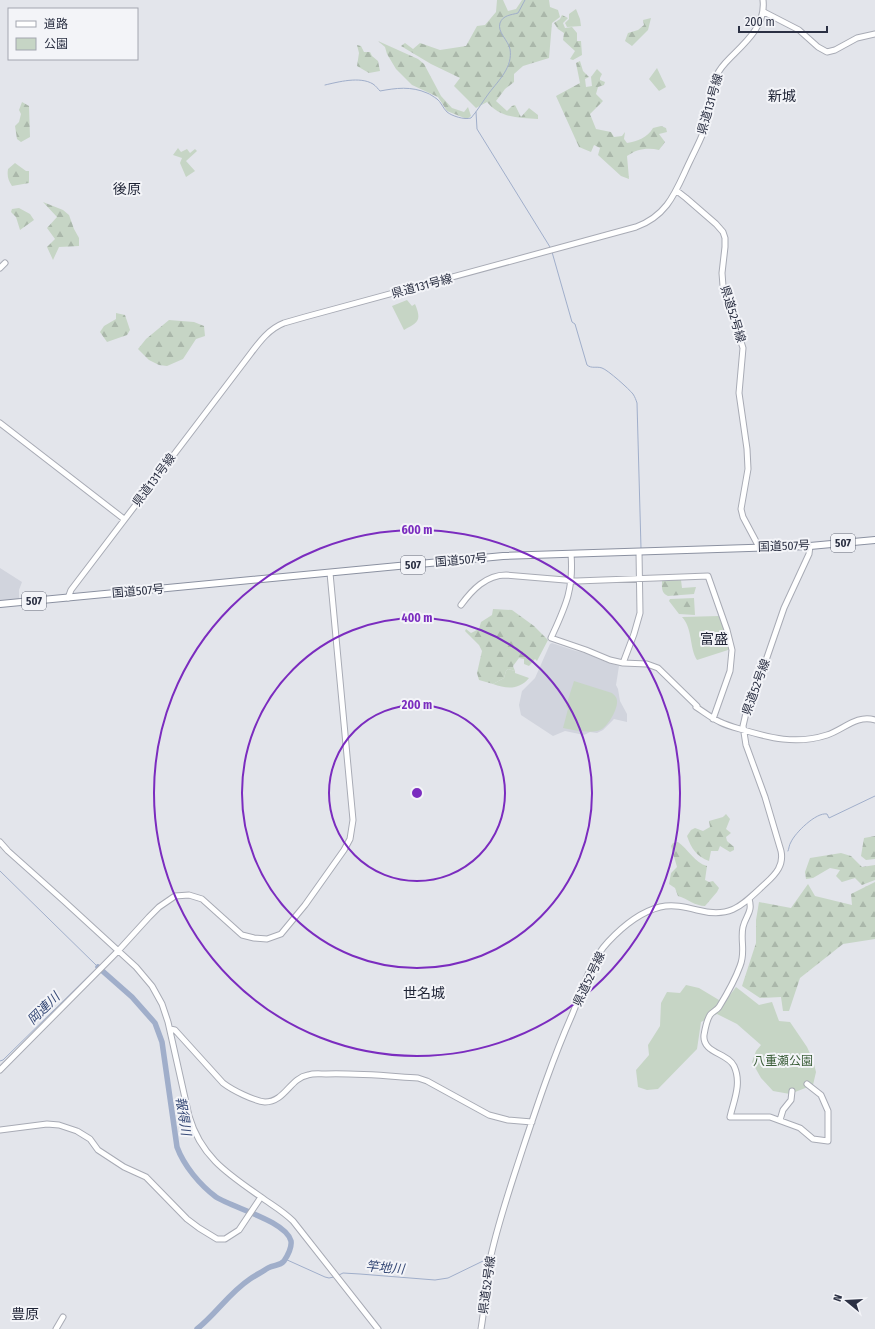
<svg xmlns="http://www.w3.org/2000/svg" width="875" height="1329" viewBox="0 0 875 1329" font-family="'Fira Sans Condensed','Noto Sans JP',sans-serif">
	<style>
		.built { fill: #d1d4dd }
		.green { fill: #c6d5c5 }
		.forest { fill: url(#forest-firs) }
		.lines { fill: none; stroke-linecap: round; stroke-linejoin: round }
		.stream { stroke: #a0aeca; stroke-width: 1 }
		.river { stroke: #a0aeca; stroke-width: 5.5 }
		.secondary-casing { stroke: #a8abb5; stroke-width: 7 }
		.highway-casing { stroke: #8b91a1; stroke-width: 8 }
		.secondary { stroke: #fff; stroke-width: 5 }
		.highway { stroke: #fff; stroke-width: 6 }
		.ring { fill: none; stroke: #7b2cbf; stroke-width: 2 }
		.labels { text-anchor: middle; stroke-width: 4; stroke-linejoin: round; paint-order: stroke }
		.shield { fill: #f3f4f8; stroke: #676b79; stroke-width: 1 }
		.shield-label { font-size: 11px; font-weight: bold; fill: #2b3043 }
		.street-label { font-size: 12px; fill: #2b3043; stroke: #f3f4f8 }
		.park-label { font-size: 12px; fill: #3b5e39; stroke: #f3f4f8 }
		.water-label { font-size: 13px; font-style: italic; fill: #364976; stroke: #f3f4f8 }
		.quarter-label { font-size: 14px; fill: #1d2234; stroke: #f3f4f8 }
		.centre { fill: #7b2cbf; stroke: #f3f4f8; stroke-width: 2 }
		.ring-label { font-size: 12px; text-anchor: middle; font-weight: bold; fill: #7b2cbf; stroke: #f3f4f8; stroke-width: 4; stroke-linejoin: round; paint-order: stroke }
	</style>
	<defs>
		<pattern id="forest-firs" width="22" height="20" patternUnits="userSpaceOnUse"><rect width="22" height="20" fill="#c6d5c5"/><path d="M5 1l3.5 6h-7zM16 11l3.5 6h-7z" fill="#aab7aa"/></pattern>
	</defs>
	<rect width="100%" height="100%" fill="#e3e5eb"/>
	<path class="built" d="M0 568 22 582 19 590V599L0 600Z
		M552 643 576 651 586 653 604 661 619 666 616 685 618 689 620 701 627 714V722L614 719 603 730 597 733 590 732 584 735 565 731 553 736 521 715 519 705 522 691 535 678 550 644Z"/>
	<path class="green" d="M576 9 580 19 581 26 567 27 565 23 569 19V14Z
		M657 68 666 87 659 91 649 79Z
		M178 148 181 152 187 149 190 153 195 149 197 151 186 161 195 171 186 177 180 163 182 158 173 155Z
		M407 300 412 306 415 304C422 321 418 322 404 330L392 306Z
		M719 616 726 635 729 648 728 650 697 660C689 647 693 629 682 617Z
		M508 669 515 671V673L529 678C519 690 507 689 493 684L504 678 506 671Z
		M574 681 612 693C614 695 617 697 617 701 618 709 607 730 597 731 586 733 574 730 563 728L568 709 566 706Z
		M686 985 699 988 724 1003 736 987 759 1005 772 1002 779 1021 790 1022 807 1047 813 1060 816 1072 813 1085 790 1094 773 1091 761 1078 752 1062 756 1051 761 1045 737 1024 717 1014 701 1022 697 1049 658 1089 647 1090 638 1087 636 1070 649 1055 648 1045 660 1026 661 1003 667 992 680 993Z"/>
	<path class="forest" d="M497 0H503L508 11 516 9 522 0H549L550 7 558 10 560 17 552 23 549 58 523 66 514 74V82L505 89 496 101 507 111 512 106 515 105 521 117 529 108 538 115V119C519 118 500 118 487 102L476 108 454 86 460 78 431 64 401 46 405 43 413 49 420 43 440 50 466 46 477 26 485 25 496 12Z
		M562 15 568 18 563 23 565 28 572 27 577 33V41H581L582 55 573 60 570 59 575 51 563 40 564 33 558 29 554 23 560 19Z
		M651 18 648 30 632 46 625 41 628 33 638 30 644 25 643 20Z
		M378 41 418 59 424 64 441 96 452 108 464 112 468 107 471 116 467 119 447 111 438 97 412 85 396 69 387 54 385 47Z
		M357 45 361 46 364 52H370L372 56 378 61 380 71 369 73 357 66 359 53Z
		M580 61 583 71 589 77 585 79 586 87 592 86 591 77 597 69 602 74 600 78V80L605 82 604 85 598 87 596 94 603 101 590 114 596 129 611 132 614 137 622 136 625 132 624 139 627 143C638 141 647 138 653 128L661 126 666 128 667 132 659 134 665 142 659 150C648 147 636 149 627 156L629 179 621 176 598 155 600 148 594 145 591 152 579 147 556 96 580 83 576 63Z
		M22 102 29 106 30 137 21 142 17 139 15 126 19 122 21 114 19 110Z
		M15 163 26 171H29V183L12 186C8 180 7 176 8 169Z
		M43 202 63 210 69 215 74 229 79 238V246L59 247 53 260 47 247 55 239 47 228 57 217Z
		M19 208 30 214 34 220 20 230 16 217 11 212 12 209Z
		M116 313 125 315 130 330 127 335 107 342 100 332 104 326 116 319Z
		M169 320 194 322 204 326 205 336 196 339 183 359 167 366 159 365 149 360 138 349 146 339Z
		M663 580H681L682 588 696 587 694 594 668 596C661 593 662 588 662 581Z
		M694 598 695 615 679 614 669 601 670 599Z
		M493 609 512 610 534 626 548 640 537 661 535 659 529 666 524 664V659L519 658 513 666 515 671 508 669 506 671 504 678 493 684 479 680 477 673 482 651 479 645 465 631 466 629 471 633 479 629 481 622 492 615Z
		M726 814 730 819 726 829 731 833 726 837 727 841 734 847V850L730 852 720 846 718 851H711L709 861C697 857 691 848 687 836L691 830 695 828 703 831 710 827 709 821 723 817Z
		M875 836V859L866 860 861 856 864 838Z
		M678 842C688 849 695 863 707 866L705 880 709 882 713 881 719 888 717 892 705 906C695 906 688 899 678 896L675 888 669 884 671 873 677 867 671 846 673 843Z
		M841 853 851 856 862 867 875 865V880L862 885 855 878 842 882 836 876 840 870 830 868 813 878 806 879 805 872 810 858Z
		M875 882V939L843 944 800 978 789 1011H783L781 997 760 998 742 986 756 943V920L759 902 791 908 808 884 815 896 852 905 851 894Z"/>
	<g class="lines">
		<path class="stream" d="M325 85C338 82 360 76 373 84 376 86 378 89 380 91 396 88 411 86 427 93 430 94 434 97 437 99 441 102 443 108 447 112 452 116 464 120 471 118 478 110 483 101 489 93 499 80 513 67 510 49 508 40 497 32 500 23 503 15 511 15 518 13L525 0
			M476 112 477 129 550 247
			M552 252 572 322 575 324 587 365C592 369 596 366 602 368 608 370 629 389 633 394 635 397 636 400 637 403L641 548
			M788 851C789 849 789 845 791 842 795 833 816 812 827 814L829 818 875 796
			M0 871 98 967 3 1060 0 1061
			M285 1259 325 1277 329 1278 334 1277
			M339 1275 343 1273 360 1274 435 1280 448 1278 483 1261"/>
		<path class="river" d="M98 967 132 997 155 1023 162 1042 177 1147C184 1166 200 1185 216 1197 233 1208 286 1221 291 1241 292 1248 288 1255 284 1261 279 1267 274 1264 268 1268 262 1272 256 1275 250 1279 229 1293 216 1314 197 1329"/>
		<defs>
			<path id="secondary" d="M764 12 799 30 818 47 827 52 835 50 857 38 875 34
				M677 191 686 198 716 224 723 232 725 238V247L722 273 723 286 743 348 739 393 747 449 748 469 741 509 743 517 759 547
				M0 268 5 263
				M0 423 124 519
				M571 554C574 590 565 607 551 638L586 650 610 660 623 663 647 664 658 668 697 706
				M68 598 71 590 245 361C256 347 266 330 284 323 291 321 298 319 305 317L636 227C669 215 676 190 690 161 696 148 703 136 707 122 711 106 710 90 717 75 720 68 725 63 730 58 746 42 766 25 763 0
				M461 605C472 590 486 575 506 575L577 581 708 576 727 630 732 650 730 671 713 719
				M623 663 634 634 640 613 639 552
				M696 707C704 712 711 718 720 722 726 725 733 727 740 729 770 738 796 745 827 735 843 730 857 714 875 720
				M0 842 8 851 64 901 136 967 152 986 162 1004 168 1022 189 1116C201 1157 228 1174 261 1197 272 1205 283 1211 293 1221L378 1329
				M749 899C753 912 746 915 743 927 740 940 746 952 740 966 735 980 727 994 719 1007 717 1010 712 1012 710 1015 707 1020 705 1029 704 1035 702 1053 728 1053 734 1066 742 1083 734 1100 730 1117H770L800 1128 813 1139 828 1141V1111L821 1095 807 1084
				M170 1029 175 1030 223 1083C232 1090 254 1101 265 1102 285 1102 290 1078 308 1075 314 1073 320 1074 326 1074 357 1073 387 1076 418 1078L427 1081 489 1115 508 1120 532 1122
				M0 1070 118 951 149 917 159 907 175 896 189 895 202 899 242 935 254 938 267 939 281 934 305 905 344 850 350 839 353 820 330 573
				M780 1120 783 1110 791 1100 792 1091
				M0 1130 47 1124 59 1125 77 1131 90 1139 98 1150 124 1167 146 1177 187 1219 199 1228 217 1239H225L239 1230 261 1197
				M56 1329 63 1317
				M481 1329C485 1306 486 1283 490 1260 498 1222 511 1185 523 1148 538 1103 553 1058 572 1015 582 991 590 961 608 942 622 927 640 912 660 907 673 904 685 907 697 910 732 919 742 905 766 883 776 874 784 865 781 851L765 797 746 745 743 726 746 713 764 666 784 608 809 554 810 546"/>
			<path id="highway" d="M0 604 503 556 810 546 875 540"/>
		</defs>
		<use href="#secondary" class="secondary-casing"/>
		<use href="#highway" class="highway-casing"/>
		<use href="#secondary" class="secondary"/>
		<use href="#highway" class="highway"/>
	</g>
	<g class="ring">
		<circle cx="417" cy="793" r="88"/>
		<circle cx="417" cy="793" r="175"/>
		<circle cx="417" cy="793" r="263"/>
	</g>
	<g class="labels">
		<g class="shield">
			<rect x="831" y="534" width="24" height="18" rx="3"/>
			<rect x="401" y="556" width="24" height="18" rx="3"/>
			<rect x="22" y="592" width="24" height="18" rx="3"/>
		</g>
		<g class="shield-label">
			<text x="843" y="547">507</text>
			<text x="413" y="569">507</text>
			<text x="34" y="605">507</text>
		</g>
		<g class="street-label">
			<text transform="translate(710 104) rotate(-74)" y="4">県道131号線</text>
			<text transform="translate(422 286) rotate(-15)" y="4">県道131号線</text>
			<text transform="translate(733 314) rotate(73)" y="4">県道52号線</text>
			<text transform="translate(154 480) rotate(-53)" y="4">県道131号線</text>
			<text transform="translate(784 546) rotate(-2)" y="4">国道507号</text>
			<text transform="translate(461 560) rotate(-5)" y="4">国道507号</text>
			<text transform="translate(138 591) rotate(-5)" y="4">国道507号</text>
			<text transform="translate(756 687) rotate(-70)" y="4">県道52号線</text>
			<text transform="translate(589 979) rotate(-65)" y="4">県道52号線</text>
			<text transform="translate(487 1285) rotate(-82)" y="4">県道52号線</text>
		</g>
		<g class="park-label">
			<text x="783" y="1065">八重瀬公園</text>
		</g>
		<g class="water-label">
			<text transform="translate(43 1008) rotate(-45)" y="5">岡連川</text>
			<text transform="translate(184 1116) rotate(81)" y="5">報得川</text>
			<text transform="translate(385 1267) rotate(5)" y="5">竿地川</text>
		</g>
		<g class="quarter-label">
			<text x="782" y="101">新城</text>
			<text x="127" y="194">後原</text>
			<text x="714" y="644">富盛</text>
			<text x="424" y="998">世名城</text>
			<text x="25" y="1319">豊原</text>
		</g>
	</g>
	<circle cx="417" cy="793" r="6" class="centre"/>
	<g class="ring-label">
		<text x="417" y="534">600 m</text>
		<text x="417" y="622">400 m</text>
		<text x="417" y="709">200 m</text>
	</g>
	<rect x="8" y="8" width="130" height="52" fill="#f3f4f8" stroke="#a3a6b0"/>
	<rect x="16" y="21" width="20" height="6" fill="#ffffff" stroke="#a3a6b0"/>
	<text x="44" y="28" font-size="12" fill="#2b3043">道路</text>
	<rect x="16" y="38" width="20" height="12" fill="#c6d5c5" stroke="#a3a6b0"/>
	<text x="44" y="48" font-size="12" fill="#2b3043">公園</text>
	<g transform="translate(847 1301) rotate(288)" stroke="#f3f4f8" stroke-width="3" paint-order="stroke">
	<path d="M0-3L7 15L0 10L-7 15Z" fill="#2b3043"/>
	<text y="-6" font-size="11" font-weight="bold" text-anchor="middle" fill="#2b3043">N</text>
	</g>
	<path d="M739 26v6h88v-6" fill="none" stroke="#2b3043" stroke-width="2"/>
	<text x="745" y="26" font-size="12" fill="#2b3043" stroke="#f3f4f8" stroke-width="3" paint-order="stroke">200 m</text>
</svg>
